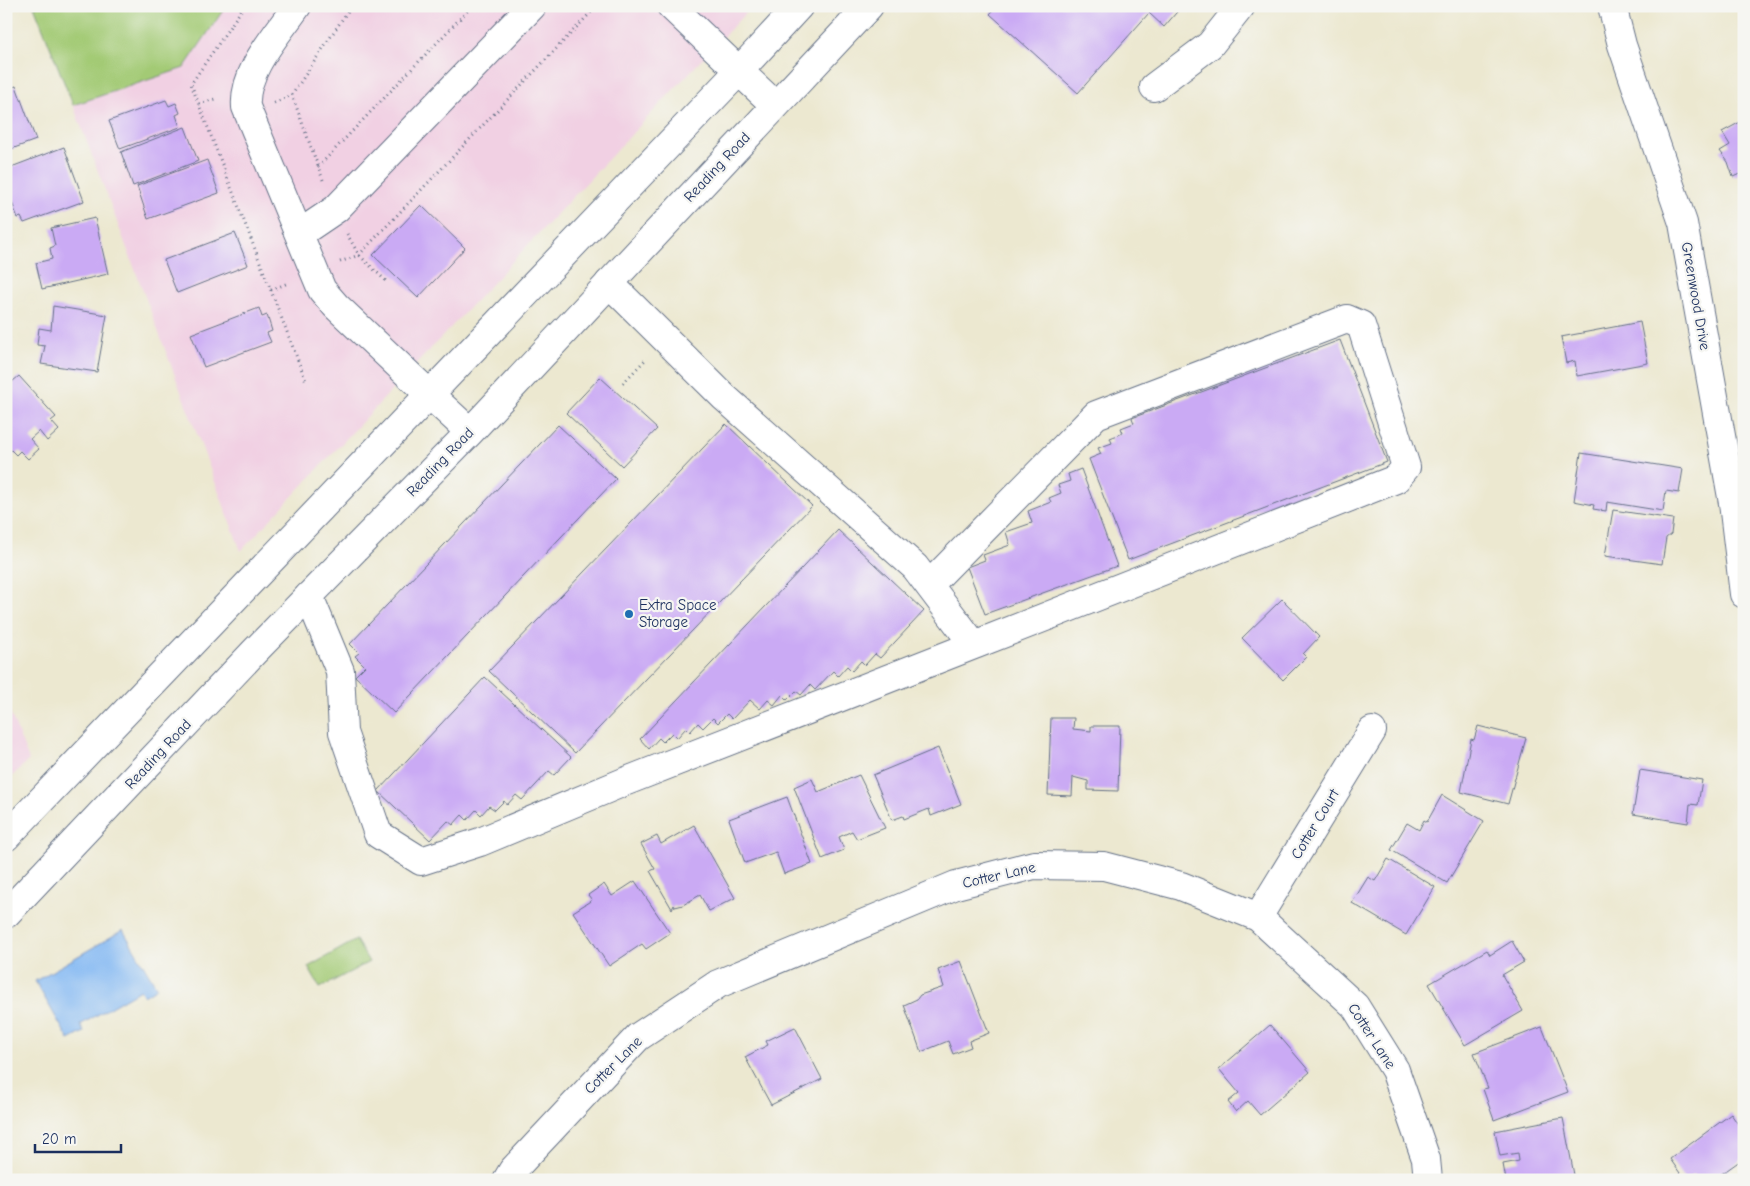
<svg xmlns="http://www.w3.org/2000/svg" width="1750" height="1186" viewBox="0 0 1750 1186" font-family="'Comic Neue',sans-serif">
	<style>
		.built { fill: #f1d0e3 }
		.green { fill: #a3ca74; stroke: #5f7c69 }
		.water { fill: #85b9f3; stroke: #5074a8 }
		.building { fill: #caaaf4 }
		.lines { fill: none; stroke-linecap: round; stroke-linejoin: round }
		.minor-casing { stroke: #647086; stroke-width: 30 }
		.major-casing { stroke: #647086; stroke-width: 30 }
		.path { stroke: #647086; stroke-width: 3; stroke-dasharray: 1 4; stroke-linecap: butt }
		.minor { stroke: #fff; stroke-width: 28 }
		.major { stroke: #fff; stroke-width: 28 }
		.poi-dot { fill: #1f6fb2; stroke: #f6f6f2; stroke-width: 2 }
		.labels { text-anchor: middle; stroke-width: 4.5; stroke-linejoin: round; paint-order: stroke }
		.street-label { font-size: 15px; fill: #1b2f5e; stroke: #f6f6f2 }
		.poi-label { font-size: 15px; fill: #1b2f5e; stroke: #f6f6f2; text-anchor: start }
	</style>
	<rect width="100%" height="100%" fill="#f6f6f2"/>
	<filter id="ink" filterUnits="userSpaceOnUse"><feTurbulence type="fractalNoise" baseFrequency=".02" numOctaves="2"/><feDisplacementMap in="SourceGraphic" scale="10" xChannelSelector="R" yChannelSelector="G"/><feConvolveMatrix kernelMatrix="1 2 1 2 8 2 1 2 1" color-interpolation-filters="sRGB"/></filter>
	<filter id="wash" filterUnits="userSpaceOnUse"><feTurbulence type="fractalNoise" baseFrequency=".0096" numOctaves="4" result="noise"/><feDisplacementMap in="SourceGraphic" scale="20" xChannelSelector="R" yChannelSelector="G"/><feGaussianBlur stdDeviation="1.12" result="paint"/><feColorMatrix in="noise" values="0 0 0 0 0 0 0 0 0 0 0 0 0 0 0 0 0 1.4 0 .05"/><feComposite in="paint" operator="in"/></filter>
	<g filter="url(#wash)">
		<rect width="100%" height="100%" fill="#ece8d0"/>
		<path class="built" d="M226 6H752L241 551 73 105 184 68Z
			M6 702 29 760 6 782Z"/>
		<path class="green" d="M34 6H226L184 68 73 105Z
			M356 940 369 962 320 988 308 967Z"/>
		<path class="water" d="M123 930 157 988 144 996 140 990 80 1025 84 1032 69 1040 35 981Z"/>
		<g id="blocks">
			<path class="building" d="M997 6H1182L1164 27 1149 13 1078 93 990 14Z
				M16 86 36 140 6 151V89Z
				M166 100 169 106 176 103 180 113 176 115 180 127 120 149 109 121Z
				M1744 120V172L1733 177 1728 162 1720 151 1730 145 1722 132Z
				M185 127 198 161 133 186 121 152Z
				M64 147 84 201 24 223 21 217 18 218 11 200 6 201V169Z
				M207 160 219 193 148 219 137 186Z
				M421 205 465 248 418 298 373 255Z
				M95 218 108 274 42 289 36 263 52 259 50 248 55 246 51 228Z
				M235 233 248 265 177 293 164 260Z
				M53 306 107 315 97 372 41 364 45 346 37 345 39 328 51 330Z
				M259 308 262 317 267 315 272 331 267 333 271 342 204 367 191 334Z
				M1640 322 1648 363 1577 376 1575 361 1566 363 1561 337Z
				M1340 340 1387 462 1128 560 1089 459 1101 454 1098 448 1112 443 1110 438 1123 433 1121 428 1134 423 1132 418Z
				M19 376 56 417 51 421 59 430 47 441 39 431 30 439 39 449 28 459 20 451 16 455 6 445V387Z
				M600 377 657 429 622 466 566 413Z
				M726 424 812 506 575 753 489 671Z
				M558 425 616 479 394 713 355 676 365 666 355 656 359 653 350 644Z
				M1581 453 1683 469 1679 493 1666 491 1663 511 1607 502 1606 511 1593 509 1594 505 1574 501Z
				M1081 469 1117 566 985 614 967 567 985 560 983 555 1010 545 1006 532 1032 523 1028 511 1051 502 1049 498 1061 493 1058 485 1070 481 1068 474Z
				M1613 510 1673 519 1671 534 1666 538 1662 564 1605 556Z
				M838 530 924 611 880 658 875 654 865 665 861 661 852 671 847 666 838 676 833 671 815 690 810 685 801 695 796 691 787 700 782 695 774 705 768 700 760 709 750 700 732 719 727 714 718 723 713 718 703 728 698 723 690 732 686 728 677 738 672 733 663 742 659 738 649 749 640 739Z
				M1282 599 1319 637 1303 654 1306 657 1283 680 1242 638Z
				M485 677 571 757 554 775 549 771 522 800 516 795 507 805 504 801 495 810 489 806 481 815 476 810 467 820 462 815 453 825 448 821 430 840 378 791Z
				M1051 718H1074L1073 729 1091 731V726H1120L1118 791 1088 790V781L1073 777 1072 796 1048 795Z
				M1478 726 1526 738 1508 804 1461 792 1471 739 1474 740Z
				M938 748 961 804 931 816 929 809 904 819 903 816 892 820 873 775Z
				M1640 770 1702 780 1698 805 1690 804 1688 823 1633 814Z
				M859 775 885 828 857 839 852 831 839 837 844 850 822 859 794 787 812 779 818 792Z
				M1442 795 1484 821 1447 883 1391 850 1407 823 1419 830 1424 820 1427 822Z
				M787 797 812 864 784 874 776 852 745 863 729 819Z
				M694 825 735 898 709 911 700 895 683 905 675 907 674 905 672 909 650 871 655 869 641 844 657 836 661 844Z
				M1388 859 1435 887 1406 935 1352 903 1368 877 1375 881Z
				M635 881 670 933 646 949 642 944 609 966 573 912 592 900 588 895 604 884 612 896Z
				M1512 941 1524 962 1502 975 1523 1011 1465 1045 1429 984 1487 950 1490 955Z
				M961 961 989 1033 969 1041 971 1047 953 1054 948 1041 921 1052 904 1005 917 999 920 995 944 987 938 970Z
				M1270 1025 1310 1072 1260 1115 1248 1101 1236 1112 1228 1102 1239 1093 1219 1069Z
				M795 1027 822 1079 771 1105 745 1057 768 1045 766 1041Z
				M1542 1027 1568 1092 1494 1120 1483 1089 1488 1088 1474 1053Z
				M1731 1114 1740 1127 1742 1125 1744 1127V1158L1713 1180H1697L1694 1175 1685 1180 1670 1159Z
				M1563 1118 1575 1180H1506L1503 1164 1519 1161 1518 1153 1500 1156 1495 1131Z"/>
		</g>
	</g>
	<g filter="url(#ink)">
		<use href="#blocks" fill-opacity="0" stroke="#647086" stroke-width="1"/>
		<g class="lines">
			<defs>
				<path id="minor" d="M297 6C277 35 243 71 246 107L322 290 336 306 429 394
					M671 6 739 71
					M1612 6 1622 45 1683 223 1733 503 1744 594
					M1154 87 1210 45 1241 6
					M299 234 336 209 532 6
					M929 585 1096 415 1347 319 1361 325 1406 467 1396 479 974 645
					M309 596 340 671 343 732 378 834 421 861 480 842 624 782 974 645 915 567 724 397 609 283
					M1258 917 1372 731
					M507 1180 513 1170 638 1037 718 984 956 885 1034 865 1104 866 1181 886 1258 917 1355 1006 1395 1070 1426 1159 1428 1180"/>
				<path id="major" d="M739 71 775 105
					M429 394 470 432
					M6 837 739 71 799 6
					M6 914 254 652 470 432 869 6"/>
			</defs>
			<use href="#minor" class="minor-casing"/>
			<use href="#major" class="major-casing"/>
			<path class="path" d="M244 6 191 84 306 381
				M274 103 292 95
				M199 104 218 98
				M318 167 472 6
				M323 180 292 95 351 6
				M347 234 359 255 388 283
				M340 262 359 255 597 6
				M271 290 288 283
				M623 383 647 358"/>
			<use href="#minor" class="minor"/>
			<use href="#major" class="major"/>
		</g>
	</g>
	<circle class="poi-dot" cx="629" cy="614" r="5"/>
	<g class="labels">
		<g class="street-label">
			<text transform="translate(717 167) rotate(-47)" y="5">Reading Road</text>
			<text transform="translate(1696 296) rotate(80)" y="5">Greenwood Drive</text>
			<text transform="translate(440 462) rotate(-46)" y="5">Reading Road</text>
			<text transform="translate(158 754) rotate(-47)" y="5">Reading Road</text>
			<text transform="translate(1315 824) rotate(-59)" y="5">Cotter Court</text>
			<text transform="translate(999 875) rotate(-13)" y="5">Cotter Lane</text>
			<text transform="translate(1372 1036) rotate(57)" y="5">Cotter Lane</text>
			<text transform="translate(613 1065) rotate(-45)" y="5">Cotter Lane</text>
		</g>
		<g class="poi-label">
			<text x="639" y="610">Extra Space<tspan x="639" dy="17">Storage</tspan></text>
		</g>
	</g>
	<rect width="1750" height="1186" fill="none" stroke="#f6f6f2" stroke-width="25"/>
	<path d="M35 1144v8h86v-8" fill="none" stroke="#1b2f5e" stroke-width="2.5"/>
	<text x="42" y="1144" font-size="15" fill="#1b2f5e" stroke="#f6f6f2" stroke-width="4" paint-order="stroke">20 m</text>
</svg>
